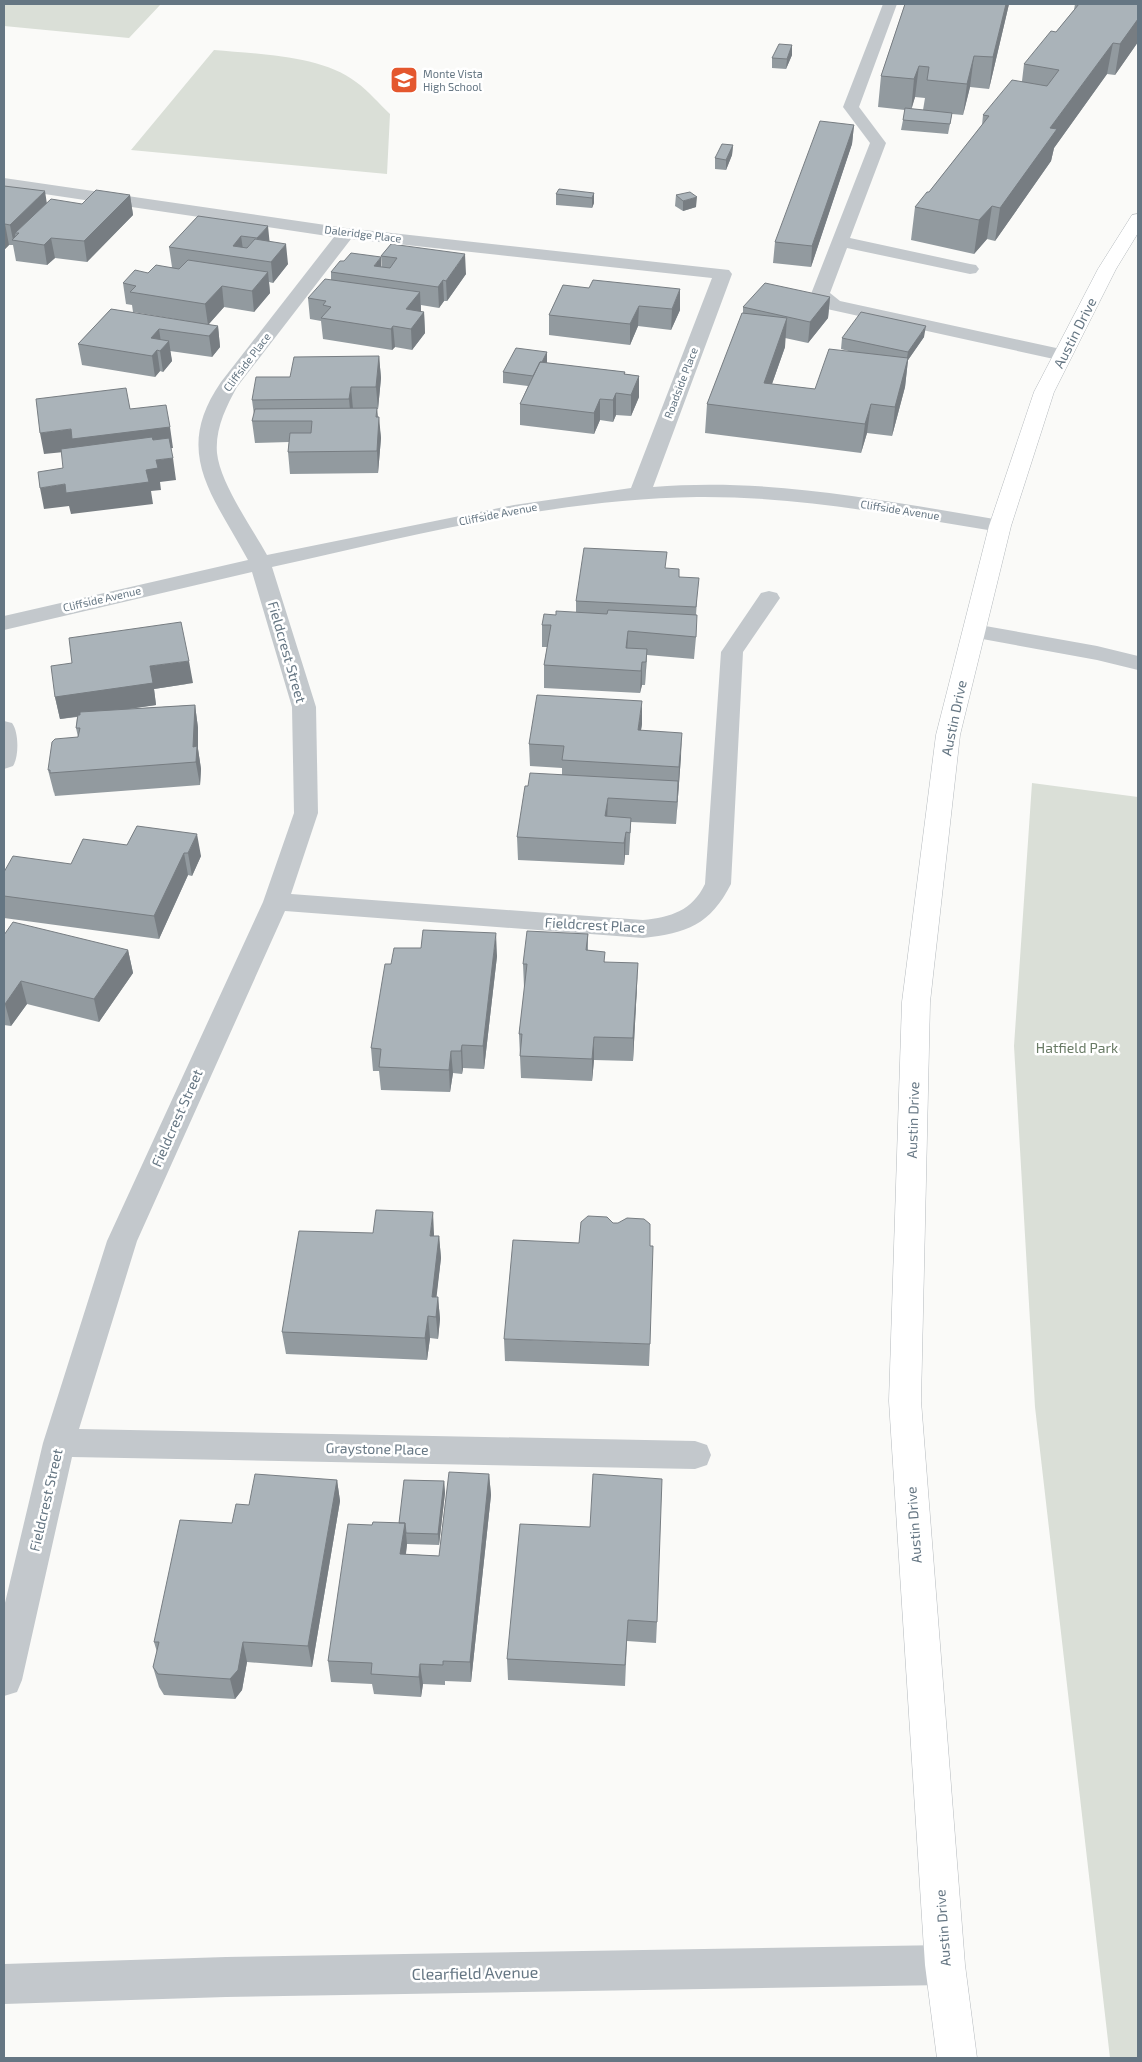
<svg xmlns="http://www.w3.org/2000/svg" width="1142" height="2062" viewBox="0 0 1142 2062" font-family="'Exo 2',sans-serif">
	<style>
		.green { fill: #dadfd7 }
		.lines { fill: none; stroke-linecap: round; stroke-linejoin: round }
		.major-casing { stroke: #b5babe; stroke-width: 1 }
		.minor { fill: #c3c8cc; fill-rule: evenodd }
		.major { fill: #fff; fill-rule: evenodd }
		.wall { fill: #929a9f; fill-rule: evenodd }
		.shaded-wall { fill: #777d82 }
		.building { fill: #aab3b9; stroke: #777d82 }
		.labels { text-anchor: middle; stroke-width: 5; stroke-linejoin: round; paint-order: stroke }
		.far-poi-label { font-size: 11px; fill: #657683; stroke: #fff; text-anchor: start }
		.far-street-label { font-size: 11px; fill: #657683; stroke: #fff }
		.street-label { font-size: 14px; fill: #657683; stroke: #fff }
		.park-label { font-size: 14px; fill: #687a64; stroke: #fff }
		.near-street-label { font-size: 16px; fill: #657683; stroke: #fff }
	</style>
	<rect width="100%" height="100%" fill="#fafaf8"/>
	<path class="green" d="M4 4H161L129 38 4 26Z
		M214 50C257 54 321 55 356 82 369 91 379 104 390 114L387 174 131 150Z
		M1032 783 1138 797V2058H1110L1035 1407 1014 1046Z"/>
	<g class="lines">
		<defs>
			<path id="major" d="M1138 214V233L1116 269 1054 392 1011 526 960 735 930 1002 921 1401 965 1965 977 2058H937L925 1965 889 1401 902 1002 936 735 989 526 1034 392 1098 269 1132 215Z"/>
		</defs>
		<use href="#major" class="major-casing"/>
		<path class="minor" d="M883 4H897L859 107 886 143 850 238 970 264 976 265 979 269 976 273 970 274 847 248 830 293 840 301 1070 351 1073 355 1070 359 1063 361 827 309 811 294 870 143 843 107Z
			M4 178 346 228 729 270 732 274 653 487C769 477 886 501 1000 520L1008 521 1011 526 1008 531 1000 532C900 516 799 496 697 497 554 499 411 536 272 567L316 707 318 813 291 894 643 920C671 917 692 911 705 884L721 652 761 593 769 591 777 593 780 598 743 652 731 884C710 925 687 933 643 938L285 911 137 1241 79 1429 695 1441 707 1445 711 1455 707 1465 695 1469 72 1457 22 1680 17 1692 4 1696V1607L43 1443 107 1241 263 902 294 813 292 707 252 572 4 630V616L248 560C213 495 172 453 221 382L334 237 4 188ZM351 239 712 278 631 488 514 505 267 555C252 528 220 483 217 453 215 429 226 407 237 387Z
			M974 624 1097 646 1138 656V670L1097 660 966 636 963 631 966 626Z
			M4 721 12 723C19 732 19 757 13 766L4 769Z
			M945 1945 959 1951 965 1965 959 1979 945 1985 226 1997 4 2004V1964L226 1957Z"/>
		<use href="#major" class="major"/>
	</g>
	<path class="wall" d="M905 4H1009L989 89 970 87 963 115 952 114 948 134 901 130 905 110 878 107 881 76ZM915 97 925 98 923 110 911 109Z
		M1075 4H1138V42L1115 75 1107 74 1054 148 1051 161 995 241 987 239 974 254 911 240 915 207 929 192 982 125 983 115 1022 81 1024 64 1056 32 1074 10Z
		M792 45V55L786 69 772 68V58Z
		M854 125 852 144 811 267 773 263 775 242Z
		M733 145 732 155 726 170 715 169V158Z
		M4 186 47 203 82 204 130 195 133 215 87 262 55 258 47 265 16 261 13 245H9L4 250Z
		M594 193V203L592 208 556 205V194Z
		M676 195 696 207 683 211 675 206Z
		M198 216 269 242 288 264 273 283 269 282 270 293 254 312 224 307 208 325 218 326 220 347 212 357 170 351 172 361 163 372 160 371 155 377 82 365 78 344 111 309 198 323 133 312 132 305 126 304 123 283 148 273 172 267 169 247Z
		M391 244 466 274 447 301H444L439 308 421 305V312H424L425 333 412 350 395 347 392 350 323 339 321 321 310 319 308 298 331 280V272L382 267 381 256Z
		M563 285 680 310 671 330 638 326 630 345 549 335V315Z
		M830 297 828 318 808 343 785 338V347L772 384 815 389 852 352 841 349 842 338 924 337 908 360 905 387 892 436 867 433 861 453 705 433 707 404 743 313V307Z
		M547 352V363L625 372V374L639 376V397L631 416 616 415 613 422 600 420 594 434 520 425V404L528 386 503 383V372Z
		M379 356 381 378 378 409H377L381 438 378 473 290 474 288 452 289 442 255 443 252 421 254 415 252 400 290 377Z
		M666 569 679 577 697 600 696 615V637L694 659 647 655 645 685H642L640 693 544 688V665L547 647H542V625L556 615 576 612V601Z
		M193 683 154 689 156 705 128 709 195 705 198 728V749L201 769 200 785 55 796 54 792V793L48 770 78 737 76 728 77 717 60 719 55 697Z
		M642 724 641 730 681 756 676 824 631 822 629 855H625L624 865 518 860 517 837 528 786 562 775V768L530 766 529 744Z
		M137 826 201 856 192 876 188 875 159 939 4 918V872L71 864 127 845Z
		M588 934V951L605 962 637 986 633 1061 594 1060 592 1081 521 1078 519 1034 525 987H524L523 964Z
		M4 935 128 950 133 973 99 1022 27 1004 11 1026 4 1025Z
		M497 956 484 1069 463 1068 462 1074 453 1073 450 1092 381 1090 379 1071H373L371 1048 391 964Z
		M434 1234V1236H439L441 1258 436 1297H438L440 1319 438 1339 430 1338 427 1360 286 1354 282 1332Z
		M504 1339 650 1344 649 1366 505 1361Z
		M489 1474 491 1495 471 1682 445 1681V1685L423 1684 421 1697 374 1694 372 1684 331 1682 328 1661 372 1525 399 1523 444 1481 445 1493 439 1545 407 1544 406 1554 439 1556Z
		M337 1480 340 1501 312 1667 247 1662 242 1690 235 1699 164 1695 159 1687 153 1667 157 1652 154 1642 232 1523 249 1505Z
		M590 1527 657 1622 656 1643 627 1641 625 1686 508 1680 507 1659Z"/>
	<path class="shaded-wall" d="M1006 4H1009L989 89 993 57Z
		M1138 10V42L1115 75 1120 44Z
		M1113 43 1107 74 1054 148 1051 161 995 241 1000 208 1050 128Z
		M792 45V55L786 69 787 59Z
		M974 56 970 87 963 115 967 84Z
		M919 66 915 97 911 111 914 79Z
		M854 125 852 144 811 267 812 246Z
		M733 145 732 155 726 170V160Z
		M45 191 48 211 19 233H15L16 241 13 240 10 225Z
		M594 193V203L592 208V198Z
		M130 195 133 215 87 262 84 241Z
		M697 197 696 207 683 211V201Z
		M992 206 987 239 974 254 979 220Z
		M5 224 9 245 4 250V226Z
		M268 226 270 246 259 259 257 238Z
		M241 236 244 256 233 246Z
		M51 238 55 258 47 265 44 245Z
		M286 244 288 264 273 283 271 262Z
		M465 254 466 274 447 301 446 281Z
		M381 257 382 278 374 266Z
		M268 272 270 293 254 312 252 291Z
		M443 280 444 301 439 308 438 287Z
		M222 286 224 307 208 325 205 304Z
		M680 289V310L671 330 672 309Z
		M420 292 421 313 406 309Z
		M830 297 828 318 808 343 810 322Z
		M639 306 638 326 630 345V324Z
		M424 312 425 333 412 350 411 329Z
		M787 318 785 347 762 412 764 383Z
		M218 326 220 347 212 357 209 336Z
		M393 326 395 347 392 350 391 329Z
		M926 326 924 337 908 360 905 387 892 436 895 407 906 363 908 352Z
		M159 329 162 349 169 341 172 361 163 372 160 351 157 350 160 371 155 377 152 356 151 338Z
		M547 352V363L535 376Z
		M379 356 381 378 378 409 376 387Z
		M639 376V397L631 416V395Z
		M351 387 353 409 351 420 349 399Z
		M616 393V415L613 422V400Z
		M600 399V420L594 434V413Z
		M871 404 867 433 861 453 865 424Z
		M377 408 378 429 379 417 381 438 378 473 377 451Z
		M170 427 173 448 76 460 74 451 44 454 40 433 71 429Z
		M173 458 176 480 160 482 161 490 151 491 153 504 71 514 69 506 44 509 40 488 65 484 146 470 156 460Z
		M628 631 627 654 626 648Z
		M647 649 646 671 645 685 646 662Z
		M189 661 193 683 154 689 156 705 60 719 55 697 150 666Z
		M642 662V685L640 693 641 671Z
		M642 701V724L637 753 638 730Z
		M195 705 198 728V749L201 769 200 785 193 747Z
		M682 733 681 756 676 824 679 767Z
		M608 798 607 821 605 816Z
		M626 832 625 855 624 865V843Z
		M197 834 201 856 192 876 188 853Z
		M184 853 188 875 159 939 154 916Z
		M496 933 497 956 484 1069 483 1046Z
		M128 950 133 973 99 1022 94 999Z
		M638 963 637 986 633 1061V1038Z
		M21 981 27 1004 11 1026 5 1004Z
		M594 1037V1060L592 1081V1059Z
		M462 1045 463 1068 462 1074 461 1051Z
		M451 1051 453 1073 450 1092 449 1070Z
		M433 1212 434 1234 432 1258 430 1236Z
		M439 1236 441 1258 434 1319 432 1297Z
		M438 1297 440 1319 438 1339 436 1317Z
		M428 1316 430 1338 427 1360 425 1338Z
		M489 1474 491 1495 471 1682 470 1662Z
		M337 1480 340 1501 312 1667 308 1646Z
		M444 1481 445 1493 439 1545 438 1534Z
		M405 1523 407 1544 403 1575 400 1554Z
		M243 1642 247 1662 242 1690 235 1699 230 1679Z
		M420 1664 423 1684 421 1697 419 1677Z"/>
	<path class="building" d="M905 4H1006L993 57 974 56 967 84 927 80 929 67 919 66 914 79 881 76Z
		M1079 4H1138V19L1120 44 1113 43 1050 128 1057 129 1000 208 992 206 979 220 915 207 927 192H929L989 116 983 115 1012 80 1047 86 1059 70 1024 64 1051 31 1056 32Z
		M779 44 792 45 787 59 772 58Z
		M905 108 952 113 950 124 903 120Z
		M820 121 854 125 812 246 775 242Z
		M722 144 733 145 726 160 715 158Z
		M4 186 45 191 10 225 5 224 4 226Z
		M559 189 594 193 592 198 556 194Z
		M96 190 130 195 84 241 51 238 44 245 12 240 19 233H15L51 199 82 204Z
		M690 192 697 197 683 201 676 195Z
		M198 216 268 226 257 238 241 236 233 246 247 248 255 239 286 244 271 262 169 247Z
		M391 244 465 254 446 281 443 280 438 287 331 272 340 261H344L351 253 381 257 374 266 390 268 397 258 381 256Z
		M188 260 268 272 252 291 222 286 205 304 130 292 136 286 123 283 135 270 148 273 156 265 179 269Z
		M325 279 420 292 406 309 424 312 411 329 393 326 391 329 321 318 331 307 323 305 326 301 308 298Z
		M593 280 680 289 672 309 639 306 630 324 549 315 563 285 589 288Z
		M765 283 830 297 810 322 743 307Z
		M111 309 218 326 209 336 159 329 151 338 169 341 160 351 157 350 152 356 78 344Z
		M861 312 926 326 908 352 842 338Z
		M742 313 787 318 764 383 815 389 829 349 908 358 895 407 871 404 865 424 707 404Z
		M516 348 547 352 542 362H540L533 376 503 372Z
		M379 356 376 387H351L349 399 252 400 256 377H290L294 357Z
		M540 362 625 372 624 374 639 376 631 395 616 393 613 400 600 399 594 413 520 404Z
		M126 388 130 409 166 405 170 427 72 439 71 429 40 433 36 399Z
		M377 408 376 417H379L377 451 288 452 290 433H311L312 421H252L255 409Z
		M152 437 153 440 169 438 173 458 156 460 158 468 146 470 149 482 66 493 65 484 40 488 38 472 63 468 61 449Z
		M584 548 667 552 665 568 679 569V577L699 578 696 607 576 601Z
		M608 610 697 615 696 637 628 631 626 648 647 649 646 662H642L641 671 544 665 551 625H542L544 614 556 615V611L607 614Z
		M181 622 189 661 150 666 153 683 55 697 51 666 72 663 69 638Z
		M537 695 642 701 638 730 682 733 679 767 562 760 564 746 529 744Z
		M195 705 193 747 197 746 196 762 50 773V770H48L52 742 55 739 78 737 80 728H76L78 715H80V712Z
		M530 773 678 781 677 802 608 798 605 816 631 818 630 833 626 832 624 843 517 837 525 786H528Z
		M137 826 197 834 188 853H184L154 916 4 896V872L13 856 71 864 83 839 127 845Z
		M13 922 128 950 94 999 21 981 5 1004 4 1003V935Z
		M423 930 496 933 483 1046 462 1045 461 1051H451L449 1070 379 1067 381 1049 371 1048 385 964H391L394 948H421Z
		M527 931 588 934 586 950 605 952 604 962 638 963 633 1038 594 1037 592 1059 520 1056 522 1034H519L527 964H523Z
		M376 1210 433 1212 430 1236H439L432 1297H438L436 1317 428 1316 425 1338 282 1332 299 1231 373 1233Z
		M588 1216 607 1217 613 1223H618L627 1218 644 1219 650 1224V1246H653L650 1344 504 1339 513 1240 579 1243 581 1222Z
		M449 1472 489 1474 470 1662 443 1661V1665L420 1664 419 1677 371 1674 372 1663 328 1661 348 1524 372 1525 373 1522 405 1523 400 1554 439 1556Z
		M255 1474 337 1480 308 1646 243 1642 238 1670 230 1679 158 1674 153 1667 159 1642H154L180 1520 232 1523 236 1504 249 1505Z
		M593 1474 662 1479 657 1622 628 1620 625 1665 507 1659 520 1524 590 1527Z
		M404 1480 444 1481 438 1534 406 1533 405 1523H399Z"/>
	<defs>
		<symbol id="school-square" viewBox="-11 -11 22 22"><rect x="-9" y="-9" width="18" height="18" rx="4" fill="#e4572e" stroke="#fff"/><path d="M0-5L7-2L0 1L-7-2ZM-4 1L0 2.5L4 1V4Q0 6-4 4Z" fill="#fff"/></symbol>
	</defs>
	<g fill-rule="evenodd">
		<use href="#school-square" x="388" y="64" width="32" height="32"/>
	</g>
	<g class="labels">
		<g class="far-poi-label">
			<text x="423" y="78">Monte Vista<tspan x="423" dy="13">High School</tspan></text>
		</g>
		<g class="far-street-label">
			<text transform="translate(363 234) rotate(7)" y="4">Daleridge Place</text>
			<text transform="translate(247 362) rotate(-53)" y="4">Cliffside Place</text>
			<text transform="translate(681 383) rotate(-69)" y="4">Roadside Place</text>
			<text transform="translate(900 510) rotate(9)" y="4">Cliffside Avenue</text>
			<text transform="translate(498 514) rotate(-11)" y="4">Cliffside Avenue</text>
			<text transform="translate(102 599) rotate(-13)" y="4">Cliffside Avenue</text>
		</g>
		<g class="street-label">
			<text transform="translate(1075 333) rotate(-63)" y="5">Austin Drive</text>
			<text transform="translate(287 652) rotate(74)" y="5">Fieldcrest Street</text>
			<text transform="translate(954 718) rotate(-78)" y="5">Austin Drive</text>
			<text transform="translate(595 925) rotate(3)" y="5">Fieldcrest Place</text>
			<text transform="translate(177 1118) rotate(-66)" y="5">Fieldcrest Street</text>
			<text transform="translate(913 1120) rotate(-88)" y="5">Austin Drive</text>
			<text transform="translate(377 1449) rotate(1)" y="5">Graystone Place</text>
			<text transform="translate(46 1500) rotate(-77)" y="5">Fieldcrest Street</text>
			<text transform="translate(914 1525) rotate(-94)" y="5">Austin Drive</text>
			<text transform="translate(943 1928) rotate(-94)" y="5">Austin Drive</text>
		</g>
		<g class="park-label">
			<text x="1077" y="1053">Hatfield Park</text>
		</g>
		<g class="near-street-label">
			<text transform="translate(475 1973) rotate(-1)" y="6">Clearfield Avenue</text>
		</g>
	</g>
	<rect width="1142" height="2062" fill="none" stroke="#657683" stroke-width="10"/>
</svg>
